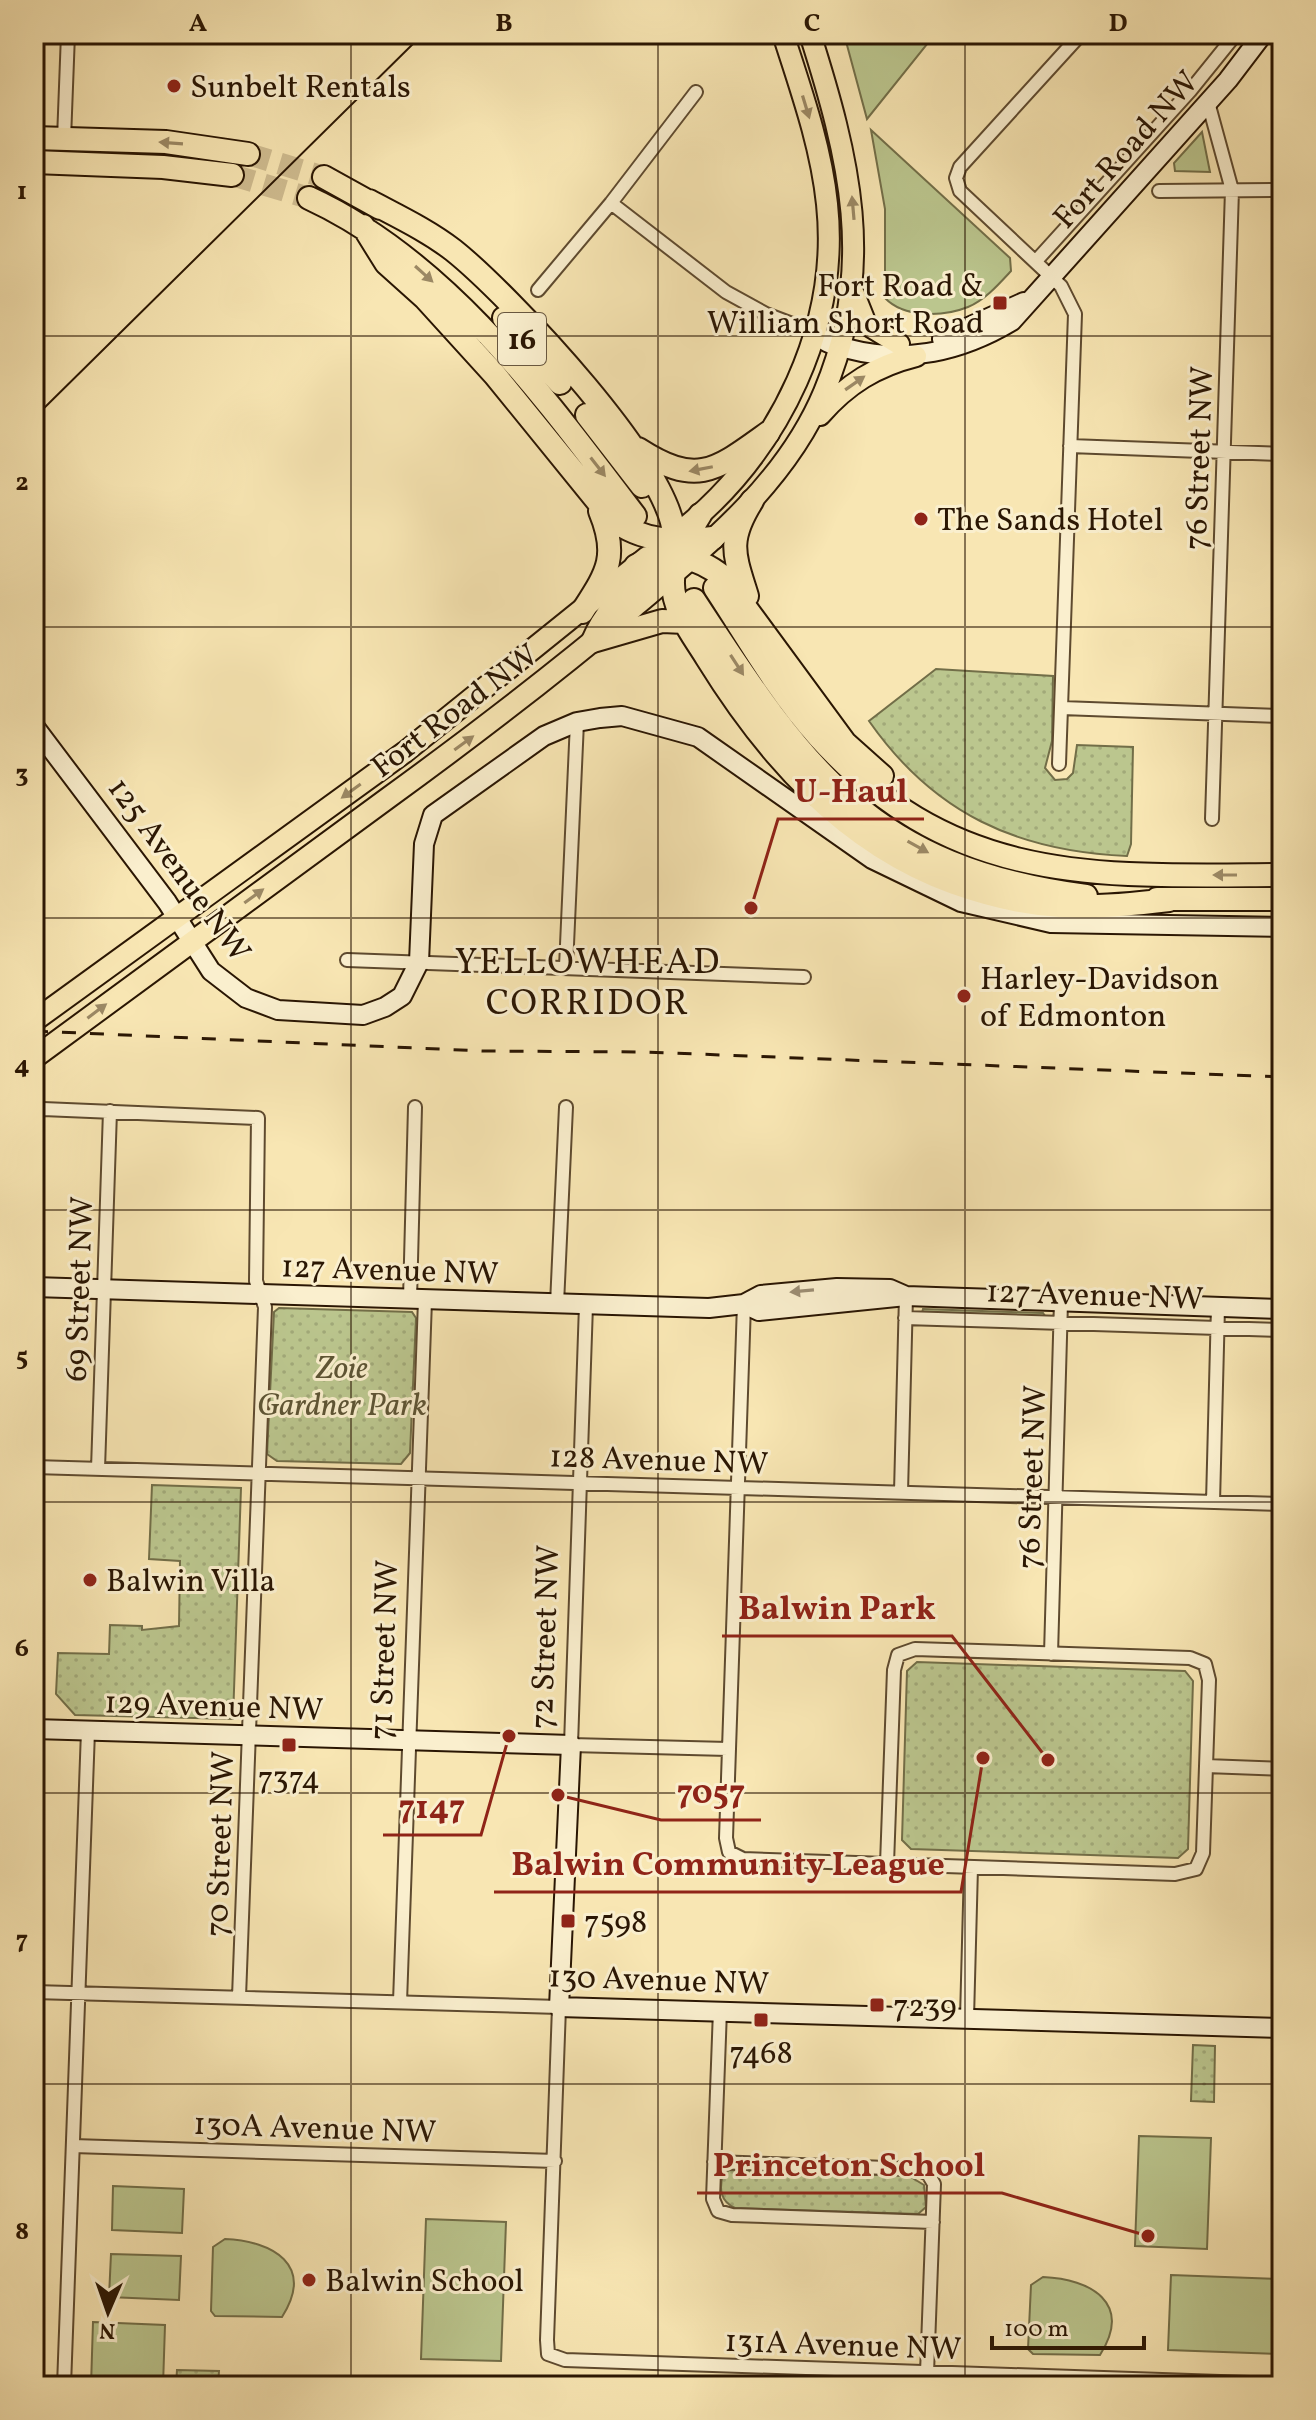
<svg xmlns="http://www.w3.org/2000/svg" width="1316" height="2420" viewBox="0 0 1316 2420" font-family="Vollkorn,serif">
	<style>
		.green { fill: #bbc68e; stroke: #726e48; stroke-width: 2 }
		.park { fill: url(#park-dots); stroke: #726e48; stroke-width: 2 }
		.lines { fill: none; stroke-linecap: round; stroke-linejoin: round }
		.highway-tunnel { stroke: #cfbc90; stroke-width: 22; stroke-dasharray: 22 11; stroke-linecap: butt }
		.street-casing { stroke: #5e4a2f; stroke-width: 16 }
		.secondary-casing { stroke: #2a1603; stroke-width: 22 }
		.primary-casing { stroke: #2a1603; stroke-width: 24 }
		.highway-casing { stroke: #2a1603; stroke-width: 26 }
		.street { stroke: #faefce; stroke-width: 12 }
		.secondary { stroke: #faefce; stroke-width: 18 }
		.primary { stroke: #f8e6b3; stroke-width: 20 }
		.highway { stroke: #f8e6b3; stroke-width: 22 }
		.tram { stroke: #2a1603; stroke-width: 2 }
		.rail { stroke: #2a1603; stroke-width: 3; stroke-dasharray: 14 14; stroke-linecap: butt }
		.oneway { fill: #9b8864 }
		.oneway2 { fill: #9c8d73 }
		.grid { fill: none; stroke: #2a1603; stroke-width: 2; stroke-opacity: 0.55 }
		.poi-dot { fill: #8f2418; stroke: #faefce; stroke-width: 3 }
		.labels { text-anchor: middle; stroke-width: 6; stroke-linejoin: round; paint-order: stroke }
		.shield { fill: #faefce; stroke: #685740; stroke-width: 2 }
		.shield-label { font-size: 30px; font-weight: bold; fill: #2a1603 }
		.poi-label { font-size: 32px; fill: #2a1603; stroke: #faefce; text-anchor: start }
		.street-label { font-size: 32px; fill: #2a1603; stroke: #faefce }
		.park-label { font-size: 32px; font-style: italic; fill: #5d5434; stroke: #faefce }
		.quarter-label { font-size: 36px; letter-spacing: 2px; fill: #2a1603; stroke: #faefce }
		.leader { fill: none; stroke: #8f2418; stroke-width: 3 }
		.callout-dot { fill: #8f2418; stroke: #faefce; stroke-width: 3 }
		.callout-label { font-size: 34px; text-anchor: middle; font-weight: bold; fill: #8f2418; stroke: #faefce; stroke-width: 6; stroke-linejoin: round; paint-order: stroke }
		.neatline { fill: none; stroke: #2a1603; stroke-width: 3 }
		.grid-label { font-size: 26px; text-anchor: middle; font-weight: bold; fill: #2a1603 }
	</style>
	<defs>
		<pattern id="park-dots" width="8" height="8" patternUnits="userSpaceOnUse" patternTransform="scale(2)"><rect width="8" height="8" fill="#bbc68e"/><path d="M2 2h.1M6 6h.1" fill="none" stroke="#a1a979" stroke-width="1.8" stroke-linecap="round"/></pattern>
	</defs>
	<rect width="100%" height="100%" fill="#f8e6b3"/>
	<filter id="stains"><feTurbulence type="fractalNoise" baseFrequency=".0025" numOctaves="4"/><feColorMatrix values="0 0 0 0 .2 0 0 0 0 .09 0 0 0 0 .02 0 0 0 .5 -.17"/></filter>
	<radialGradient id="worn" r=".72"><stop offset=".6" stop-color="#630" stop-opacity="0"/><stop offset="1" stop-color="#630" stop-opacity=".3"/></radialGradient>
	<path class="green" d="M844 34H927L932 38 867 119Z
		M871 130 1010 258 1011 271C999 284 985 300 968 307 943 317 904 318 885 298V209Z
		M1202 132 1210 172 1175 171 1174 163Z
		M923 1309 1043 1313 1045 1316 922 1313Z
		M1139 2136 1211 2138 1207 2249 1135 2246Z
		M113 2186 184 2189 182 2233 112 2230Z
		M426 2219 506 2222 501 2361 421 2359Z
		M225 2239C273 2241 315 2265 282 2317L215 2316 211 2311 213 2247Z
		M111 2254 181 2256 179 2300 109 2297Z
		M1171 2275 1282 2279V2354L1168 2350Z
		M1043 2277C1091 2279 1133 2303 1100 2355L1033 2354 1028 2349 1031 2285Z
		M93 2322 165 2325 163 2386H91Z"/>
	<path class="park" d="M936 669 1053 676 1052 741 1045 768 1055 780 1067 779 1073 773 1077 745 1133 747 1131 844 1127 856C1017 851 934 814 869 721Z
		M279 1308 412 1312 416 1318 410 1453 401 1464 277 1461 267 1454 274 1312Z
		M152 1485 241 1488 233 1719 75 1715 56 1694 58 1653 109 1654 110 1625 142 1626V1630L179 1626 180 1561 149 1559Z
		M917 1662 1185 1671 1193 1681 1188 1849 1178 1858 911 1849 902 1840 907 1671Z
		M1193 2045 1215 2046 1214 2102 1191 2101Z
		M730 2170 909 2176 924 2185 926 2207 918 2214 735 2208C720 2201 719 2189 723 2174Z
		M177 2370 219 2371 218 2386H176Z"/>
	<g class="lines">
		<path class="highway-tunnel" d="M248 154 324 177
			M232 175 309 198"/>
		<defs>
			<path id="street" d="M1208 102 1232 190 1212 819
				M64 139 68 34
				M1159 191 1282 190
				M611 203 726 292 766 314 816 333
				M1036 261 1190 91 1236 34
				M538 290 611 203 696 92
				M1070 446 1282 454
				M1062 708 1282 716
				M1059 764 1075 314 1061 286 960 191 956 178 960 167 1081 34
				M347 960 804 977
				M566 967 577 722
				M34 1112 43 1109 258 1118 256 1281 265 1307 239 1997
				M410 1299 415 1107
				M557 1304 566 1107
				M744 1304 726 1838 729 1852 743 1859 1175 1874 1196 1869 1203 1853 1209 1680 1205 1664 1190 1658 915 1649 898 1655 894 1670 887 1864
				M586 1305 571 1745 728 1749
				M905 1318 1282 1330
				M34 1467 1282 1504
				M98 1469 110 1111
				M901 1492 906 1296
				M1213 1502 1218 1307
				M1051 1654 1061 1302
				M1206 1766 1282 1769
				M34 1992 559 2007 547 2340 548 2354 565 2360 1282 2384
				M400 2002 425 1300
				M720 2010 713 2199 718 2211 732 2215 933 2222
				M967 2018 971 1867
				M73 2146 555 2161
				M714 2162 918 2169 928 2174 934 2184 927 2373
				M64 2386 88 1731"/>
			<path id="secondary" d="M816 333C824 344 836 345 849 349 906 364 962 351 1012 321L1228 80 1263 34
				M942 339 1024 302
				M34 726 167 902 211 971 246 998 278 1010 363 1015 385 1007 402 996 419 962 424 844 433 815 544 736 577 722 600 718 622 716 698 737 872 859 961 902 1051 923 1282 927
				M34 1287 709 1308 744 1304 761 1295 837 1288 890 1289 906 1296
				M744 1304 759 1311 906 1296 1282 1309
				M34 1729 571 1745 559 2007 1282 2028"/>
			<path id="primary" d="M854 294 866 324 899 344
				M820 415C847 384 876 366 916 356
				M688 525C780 448 840 326 827 204 821 146 801 90 783 34
				M34 1021 405 752 647 557
				M34 1058C152 971 270 885 388 798 472 737 554 674 634 607 707 546 786 483 824 392 877 267 849 157 810 34"/>
			<path id="highway" d="M34 138 166 142 248 154
				M34 162 163 167 232 175
				M324 177 380 208
				M309 198C448 262 545 398 635 516
				M369 201C397 216 427 230 453 250 506 292 681 475 674 542 651 581 613 593 593 641
				M363 226 386 263 425 298 495 375 612 519C642 542 678 543 713 538
				M504 318 560 383
				M587 415 642 486
				M638 449C697 487 715 471 768 433
				M700 515C687 536 673 555 673 581 672 610 693 635 707 658 767 755 844 843 954 883 1035 912 1086 910 1169 900
				M636 566C665 550 698 556 723 577L845 743 882 776
				M715 588C748 638 779 693 819 737 954 887 1098 876 1282 875
				M747 596C734 554 727 541 752 501
				M694 600C805 770 871 868 1086 896
				M582 612C607 573 619 557 600 511
				M593 641 662 621 685 622
				M1157 899H1282"/>
		</defs>
		<use href="#street" class="street-casing"/>
		<use href="#secondary" class="secondary-casing"/>
		<use href="#primary" class="primary-casing"/>
		<use href="#highway" class="highway-casing"/>
		<use href="#street" class="street"/>
		<use href="#secondary" class="secondary"/>
		<use href="#primary" class="primary"/>
		<use href="#highway" class="highway"/>
		<path class="tram" d="M34 418 423 34"/>
		<path class="rail" d="M34 1031 482 1051 646 1052 1282 1077"/>
	</g>
	<defs><path id="oneway-solid" d="M-6-.8H1V-3.2L6.5 0L1 3.2V.8H-6Z" transform="scale(2)"/></defs>
	<g class="oneway">
		<use href="#oneway-solid" transform="translate(806 107) rotate(73)"/>
		<use href="#oneway-solid" transform="translate(171 143) rotate(-176)"/>
		<use href="#oneway-solid" transform="translate(853 208) rotate(-95)"/>
		<use href="#oneway-solid" transform="translate(424 274) rotate(42)"/>
		<use href="#oneway-solid" transform="translate(855 383) rotate(-35)"/>
		<use href="#oneway-solid" transform="translate(598 467) rotate(52)"/>
		<use href="#oneway-solid" transform="translate(701 469) rotate(169)"/>
		<use href="#oneway-solid" transform="translate(737 665) rotate(57)"/>
		<use href="#oneway-solid" transform="translate(464 743) rotate(-36)"/>
		<use href="#oneway-solid" transform="translate(351 791) rotate(144)"/>
		<use href="#oneway-solid" transform="translate(918 847) rotate(29)"/>
		<use href="#oneway-solid" transform="translate(1225 875) rotate(180)"/>
		<use href="#oneway-solid" transform="translate(254 896) rotate(-36)"/>
		<use href="#oneway-solid" transform="translate(97 1011) rotate(-37)"/>
	</g>
	<use class="oneway2" href="#oneway-solid" transform="translate(802 1291) rotate(175)"/>
	<path class="grid" d="M351 34V2386M658 34V2386M965 34V2386M34 336H1282M34 627H1282M34 918H1282M34 1210H1282M34 1502H1282M34 1793H1282M34 2084H1282"/>
	<g class="poi-dot">
		<circle cx="174" cy="86" r="8"/>
		<rect x="992" y="295" width="16" height="16" rx="4"/>
		<circle cx="921" cy="519" r="8"/>
		<circle cx="964" cy="996" r="8"/>
		<circle cx="90" cy="1580" r="8"/>
		<rect x="281" y="1737" width="16" height="16" rx="4"/>
		<rect x="560" y="1913" width="16" height="16" rx="4"/>
		<rect x="869" y="1997" width="16" height="16" rx="4"/>
		<rect x="753" y="2012" width="16" height="16" rx="4"/>
		<circle cx="309" cy="2280" r="8"/>
	</g>
	<g class="labels">
		<rect class="shield" x="498" y="313" width="48" height="52" rx="6"/>
		<g class="shield-label">
			<text x="522" y="349">16</text>
		</g>
		<g class="poi-label">
			<text x="190" y="97">Sunbelt Rentals</text>
			<text x="984" y="296" text-anchor="end">Fort Road &amp;<tspan x="984" dy="37">William Short Road</tspan></text>
			<text x="937" y="530">The Sands Hotel</text>
			<text x="980" y="989">Harley-Davidson<tspan x="980" dy="37">of Edmonton</tspan></text>
			<text x="106" y="1591">Balwin Villa</text>
			<text x="289" y="1788" text-anchor="middle">7374</text>
			<text x="584" y="1932">7598</text>
			<text x="893" y="2016">7239</text>
			<text x="761" y="2063" text-anchor="middle">7468</text>
			<text x="325" y="2291">Balwin School</text>
		</g>
		<g class="street-label">
			<text transform="translate(1125 149) rotate(-48)" y="11">Fort Road NW</text>
			<text transform="translate(1198 458) rotate(-88)" y="11">76 Street NW</text>
			<text transform="translate(454 710) rotate(-37)" y="11">Fort Road NW</text>
			<text transform="translate(180 869) rotate(54)" y="11">125 Avenue NW</text>
			<text transform="translate(390 1269) rotate(2)" y="11">127 Avenue NW</text>
			<text transform="translate(78 1289) rotate(-88)" y="11">69 Street NW</text>
			<text transform="translate(1095 1294) rotate(2)" y="11">127 Avenue NW</text>
			<text transform="translate(659 1459) rotate(2)" y="11">128 Avenue NW</text>
			<text transform="translate(1031 1477) rotate(-88)" y="11">76 Street NW</text>
			<text transform="translate(544 1637) rotate(-88)" y="11">72 Street NW</text>
			<text transform="translate(383 1650) rotate(-88)" y="11">71 Street NW</text>
			<text transform="translate(214 1705) rotate(2)" y="11">129 Avenue NW</text>
			<text transform="translate(219 1844) rotate(-88)" y="11">70 Street NW</text>
			<text transform="translate(659 1979) rotate(2)" y="11">130 Avenue NW</text>
			<text transform="translate(315 2127) rotate(2)" y="11">130A Avenue NW</text>
			<text transform="translate(843 2344) rotate(2)" y="11">131A Avenue NW</text>
		</g>
		<g class="park-label">
			<text x="342" y="1378">Zoie<tspan x="342" dy="37">Gardner Park</tspan></text>
		</g>
		<g class="quarter-label">
			<text x="588" y="973">YELLOWHEAD<tspan x="588" dy="41">CORRIDOR</tspan></text>
		</g>
	</g>
	<path class="leader" d="M751 908L778 819H924M1048 1760L952 1636H722M558 1795L661 1820H761M509 1736L481 1835H383M983 1758L961 1892H494M1148 2236L1002 2193H697"/>
	<g class="callout-dot">
		<circle cx="751" cy="908" r="8"/>
		<circle cx="1048" cy="1760" r="8"/>
		<circle cx="558" cy="1795" r="8"/>
		<circle cx="509" cy="1736" r="8"/>
		<circle cx="983" cy="1758" r="8"/>
		<circle cx="1148" cy="2236" r="8"/>
	</g>
	<g class="callout-label">
		<text x="851" y="802">U-Haul</text>
		<text x="837" y="1619">Balwin Park</text>
		<text x="711" y="1803">7057</text>
		<text x="432" y="1818">7147</text>
		<text x="728" y="1875">Balwin Community League</text>
		<text x="849" y="2176">Princeton School</text>
	</g>
	<rect width="1316" height="2420" fill="none" stroke="#f8e6b3" stroke-width="88"/>
	<g transform="translate(108 2312) rotate(182)" stroke="#faefce" stroke-width="6" paint-order="stroke">
	<path d="M0-6L14 30L0 20L-14 30Z" fill="#2a1603"/>
	<text y="-12" font-size="22" font-weight="bold" text-anchor="middle" fill="#2a1603">N</text>
	</g>
	<path d="M992 2336v12h152v-12" fill="none" stroke="#2a1603" stroke-width="4"/>
	<text x="1004" y="2336" font-size="24" fill="#2a1603" stroke="#faefce" stroke-width="6" paint-order="stroke">100 m</text>
	<rect x="44" y="44" width="1228" height="2332" class="neatline"/>
	<g class="grid-label">
		<text x="198" y="31">A</text>
		<text x="504" y="31">B</text>
		<text x="812" y="31">C</text>
		<text x="1118" y="31">D</text>
		<text x="22" y="199">1</text>
		<text x="22" y="490">2</text>
		<text x="22" y="782">3</text>
		<text x="22" y="1073">4</text>
		<text x="22" y="1365">5</text>
		<text x="22" y="1656">6</text>
		<text x="22" y="1948">7</text>
		<text x="22" y="2239">8</text>
	</g>
	<rect width="100%" height="100%" filter="url(#stains)"/>
	<rect width="100%" height="100%" fill="url(#worn)"/>
</svg>
